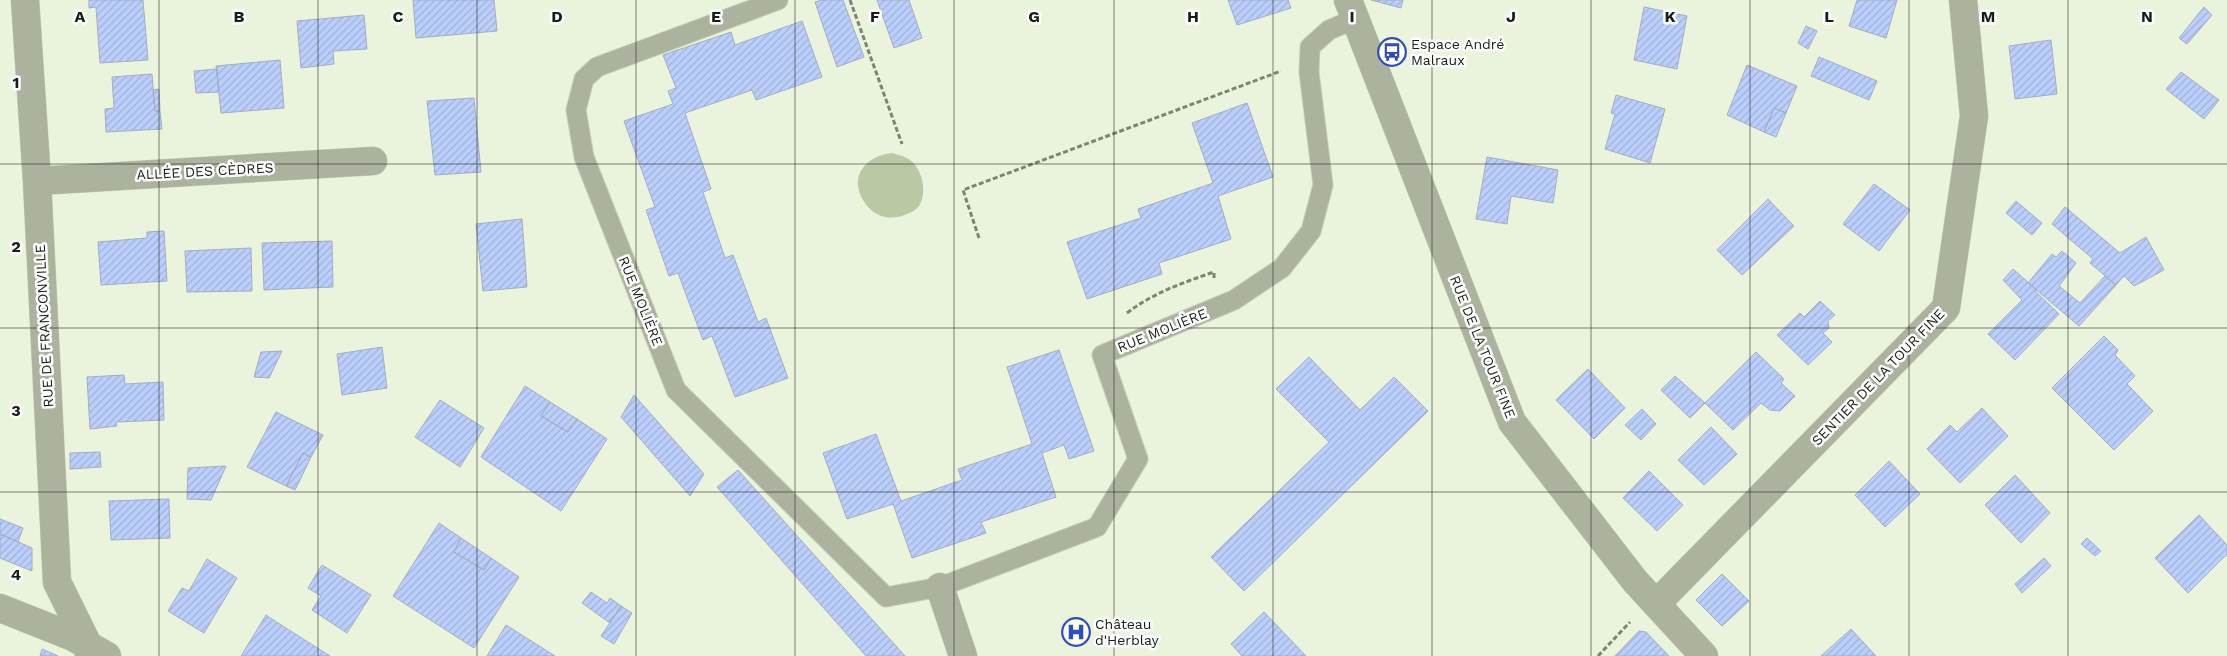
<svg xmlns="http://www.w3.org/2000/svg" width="2227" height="656" viewBox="0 0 2227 656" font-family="'Work Sans',sans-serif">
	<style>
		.park { fill: #bac9a4 }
		.building { fill: url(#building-hatch); stroke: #a3adc2 }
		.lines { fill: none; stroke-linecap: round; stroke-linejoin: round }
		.service-casing { stroke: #c5ccb8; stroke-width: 21 }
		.minor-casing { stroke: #c5ccb8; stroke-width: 29 }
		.tertiary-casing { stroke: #c5ccb8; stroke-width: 29 }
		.path { stroke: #7e8475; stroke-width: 3; stroke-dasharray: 5 2.5; stroke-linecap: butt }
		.service { stroke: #abb39f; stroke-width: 19 }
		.minor { stroke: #abb39f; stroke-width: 28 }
		.tertiary { stroke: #abb39f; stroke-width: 28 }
		.grid { fill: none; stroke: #1a1d15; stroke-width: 1; stroke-opacity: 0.55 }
		.labels { text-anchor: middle; stroke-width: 5; stroke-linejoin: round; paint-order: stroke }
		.poi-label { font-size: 14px; fill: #1a1d15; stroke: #fff; text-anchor: start }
		.street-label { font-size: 14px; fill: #1a1d15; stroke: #fff }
		.grid-label { font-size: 16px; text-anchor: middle; font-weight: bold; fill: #1a1d15; stroke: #fff; stroke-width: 5; stroke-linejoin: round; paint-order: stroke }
	</style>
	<defs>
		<pattern id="building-hatch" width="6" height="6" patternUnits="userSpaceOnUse" patternTransform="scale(1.25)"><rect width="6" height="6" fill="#bbcffc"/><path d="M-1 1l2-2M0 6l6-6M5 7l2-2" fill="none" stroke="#a0b1d7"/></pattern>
	</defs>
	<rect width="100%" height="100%" fill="#eaf3dc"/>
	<path class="park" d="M892 153C898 155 905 156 910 160 922 169 928 192 919 206 916 210 912 212 907 214 885 224 866 212 859 191 853 168 873 155 892 153Z"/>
	<path class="building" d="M89 0H143L148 60 100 63 96 7 89 8Z
		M413 0H494L497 31 416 38Z
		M822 0H843L864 57 837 67 815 2Z
		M877 0H909L922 38 894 48Z
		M1228 0H1288L1291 8 1237 25Z
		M1371 0H1403L1401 8Z
		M1857 0H1897L1886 38 1849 26Z
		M1644 7 1687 16 1677 69 1634 60Z
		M2204 7 2212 15 2187 44 2179 38Z
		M364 15 367 49 333 51 334 64 301 68 297 21Z
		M802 21 822 77 756 100 752 90 685 113 711 189 703 192 725 258 733 255 758 322 766 318 788 378 735 397 712 336 703 340 678 273 669 276 646 210 655 207 624 121 673 104 668 91 676 88 663 55 731 32 735 45Z
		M1806 26 1817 31 1808 49 1798 43Z
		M2051 40 2057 94 2015 99 2009 46Z
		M1819 57 1877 81 1869 100 1811 76Z
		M280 60 284 108 221 113 216 66Z
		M1747 65 1797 86 1786 113 1774 108 1764 132 1727 115Z
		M217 69 219 92 196 93 194 71Z
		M2181 72 2219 100 2204 119 2166 89Z
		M152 74 155 111H160L162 129 106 132 105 109 114 108 112 77Z
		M159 89 160 111H155L153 90Z
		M1616 95 1665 109 1650 163 1605 149 1615 114 1611 113Z
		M474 98 481 172 435 175 427 101Z
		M1247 103 1273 177 1218 196 1231 239 1159 263 1162 274 1087 299 1067 242 1141 218 1138 209 1213 183 1192 123Z
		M1774 108 1786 113 1776 137 1764 132Z
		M1487 157 1558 170 1553 203 1511 196 1507 224 1476 219Z
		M1874 184 1910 210 1879 251 1843 224Z
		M1768 199 1794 226 1742 275 1717 250Z
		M2016 201 2036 218 2025 229 2006 213Z
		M2065 207 2120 253 2146 237 2164 270 2134 286 2124 276 2116 285 2090 263 2093 259 2052 224Z
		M2036 218 2042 223 2032 235 2025 229Z
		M522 219 527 287 483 291 476 224Z
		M164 231 167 281 101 285 98 242 147 238V232Z
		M332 241 333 287 264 290 262 243Z
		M251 248 252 291 187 292 185 251Z
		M2062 251 2076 263 2059 286 2080 303 2105 276 2116 285 2079 326 2028 283 2052 254 2056 257Z
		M2013 269 2037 290 2035 291 2059 314 2015 360 1988 334 2022 300 2003 280Z
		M1820 301 1835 315 1828 321 1829 328 1823 333 1832 342 1808 365 1777 335 1800 313 1804 317Z
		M2104 336 2118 350 2115 355 2135 376 2127 384 2153 411 2114 450 2052 388Z
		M382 347 387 388 342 395 337 354Z
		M1059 350 1094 451 1069 459 1064 445 1042 453 1056 497 981 522 986 533 912 558 893 504 847 519 823 453 876 434 901 501 962 480 958 469 1032 444 1007 367Z
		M282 351 269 378 254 377 261 352Z
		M1756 352 1784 379 1781 383 1795 396 1780 411 1770 410 1761 403 1733 430 1705 403Z
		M1309 357 1360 410 1394 377 1428 411 1244 591 1211 557 1329 442 1276 389Z
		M1588 369 1625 408 1594 439 1556 400Z
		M124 375 125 384 163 382 164 420 116 422 117 426 90 429 87 377Z
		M1675 376 1705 403 1690 418 1661 390Z
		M525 386 550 402 541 416 568 432 577 419 607 439 561 511 481 457Z
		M634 395 704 474 690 496 621 417Z
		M440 400 484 428 460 467 415 437Z
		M550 402 577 419 568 432 541 416Z
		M1982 408 2008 436 1960 483 1927 449 1950 425 1957 432Z
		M1642 409 1656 424 1641 440 1625 425Z
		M276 412 323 435 311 457 303 453 286 486 247 467Z
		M1711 427 1737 454 1704 485 1678 460Z
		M100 452 101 467 70 469V453Z
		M303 453 311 457 295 490 286 486Z
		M1889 461 1920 494 1885 527 1855 495Z
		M226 466 211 500 187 499 188 468Z
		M738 470 905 656H866L717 487Z
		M1649 471 1683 505 1657 531 1623 498Z
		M2015 475 2050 513 2021 543 1985 505Z
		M169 499 170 538 111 540 109 501Z
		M2199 515 2227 545V554L2188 593 2155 558Z
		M0 519 23 528 18 542 0 534Z
		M439 523 461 538 454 552 484 570 491 558 519 577 474 648 393 596Z
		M0 534 32 548V571L0 558Z
		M461 538 491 558 484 570 454 552Z
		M2087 538 2101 551 2095 556 2081 544Z
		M2044 558 2051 566 2022 593 2015 584Z
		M207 559 237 578 204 633 168 611 182 588 189 591Z
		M322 565 371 595 347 633 312 610 321 596 308 588Z
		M1722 574 1749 601 1722 626 1696 600Z
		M591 592 607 603 610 598 621 606 610 623 582 603Z
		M621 606 632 613 614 644 601 636Z
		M1264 612 1306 656H1242L1231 644Z
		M266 615 278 623 330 656H241Z
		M506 625 544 649 555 656H487Z
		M1851 629 1876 656H1821Z
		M1639 631 1646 632 1669 656H1615Z
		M42 649 58 656H40Z"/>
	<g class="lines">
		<defs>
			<path id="service" d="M778 0 597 67 584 79 576 110 584 157 676 390 886 597 940 587 1097 527 1138 459 1102 355 1234 300 1282 268 1311 231 1323 185 1309 72 1310 47 1329 30 1355 19"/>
			<path id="minor" d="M25 0 37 181 57 582 88 645 89 656
				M1348 0 1512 422 1635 581 1704 656
				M37 181 373 161
				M940 587 963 656
				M1656 604 1946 308 1974 116 1963 0"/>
			<path id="tertiary" d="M0 608 73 637 107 656"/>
		</defs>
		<use href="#service" class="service-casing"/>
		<use href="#minor" class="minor-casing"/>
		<use href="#tertiary" class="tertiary-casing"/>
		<path class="path" d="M850 0 902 144
			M979 238 963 190 1281 71
			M1127 313C1153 293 1182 283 1214 272V280
			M1598 656 1630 622"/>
		<use href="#service" class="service"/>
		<use href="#minor" class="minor"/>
		<use href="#tertiary" class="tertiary"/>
	</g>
	<path class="grid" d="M159 0V656M318 0V656M477 0V656M636 0V656M795 0V656M954 0V656M1114 0V656M1273 0V656M1432 0V656M1591 0V656M1750 0V656M1909 0V656M2068 0V656M0 164H2227M0 328H2227M0 492H2227"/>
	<defs>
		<symbol id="bus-ring" viewBox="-11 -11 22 22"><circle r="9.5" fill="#fff" stroke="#2b4dbd" stroke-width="1.5"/><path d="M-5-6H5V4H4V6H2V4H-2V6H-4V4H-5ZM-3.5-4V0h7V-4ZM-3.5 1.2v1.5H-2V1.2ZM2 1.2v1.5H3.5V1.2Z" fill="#2b4dbd"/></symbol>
		<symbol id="hospital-ring" viewBox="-11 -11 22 22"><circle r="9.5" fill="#fff" stroke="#2b4dbd" stroke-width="1.5"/><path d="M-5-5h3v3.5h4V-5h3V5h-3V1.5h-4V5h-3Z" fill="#2b4dbd"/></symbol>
	</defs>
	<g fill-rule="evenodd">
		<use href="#bus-ring" x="1376" y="36" width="32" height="32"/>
		<use href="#hospital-ring" x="1060" y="616" width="32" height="32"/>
	</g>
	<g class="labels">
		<g class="poi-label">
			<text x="1411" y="49">Espace André<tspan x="1411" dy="16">Malraux</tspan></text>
			<text x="1095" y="629">Château<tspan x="1095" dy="16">d'Herblay</tspan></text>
		</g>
		<g class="street-label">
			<text transform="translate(205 171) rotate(-3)" y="5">ALLÉE DES CÈDRES</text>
			<text transform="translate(641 301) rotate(68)" y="5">RUE MOLIÈRE</text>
			<text transform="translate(44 326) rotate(-93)" y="5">RUE DE FRANCONVILLE</text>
			<text transform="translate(1162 330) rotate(-22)" y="5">RUE MOLIÈRE</text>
			<text transform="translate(1483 347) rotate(68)" y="5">RUE DE LA TOUR FINE</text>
			<text transform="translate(1878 377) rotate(-46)" y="5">SENTIER DE LA TOUR FINE</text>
		</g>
	</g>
	<g class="grid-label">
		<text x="80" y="22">A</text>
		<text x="239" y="22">B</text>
		<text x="398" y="22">C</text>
		<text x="557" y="22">D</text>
		<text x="716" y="22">E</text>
		<text x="875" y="22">F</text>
		<text x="1034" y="22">G</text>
		<text x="1193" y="22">H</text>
		<text x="1352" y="22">I</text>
		<text x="1511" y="22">J</text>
		<text x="1670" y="22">K</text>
		<text x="1829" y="22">L</text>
		<text x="1988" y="22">M</text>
		<text x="2147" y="22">N</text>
		<text x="16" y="88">1</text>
		<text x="16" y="252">2</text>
		<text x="16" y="416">3</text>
		<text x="16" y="580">4</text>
	</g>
</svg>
